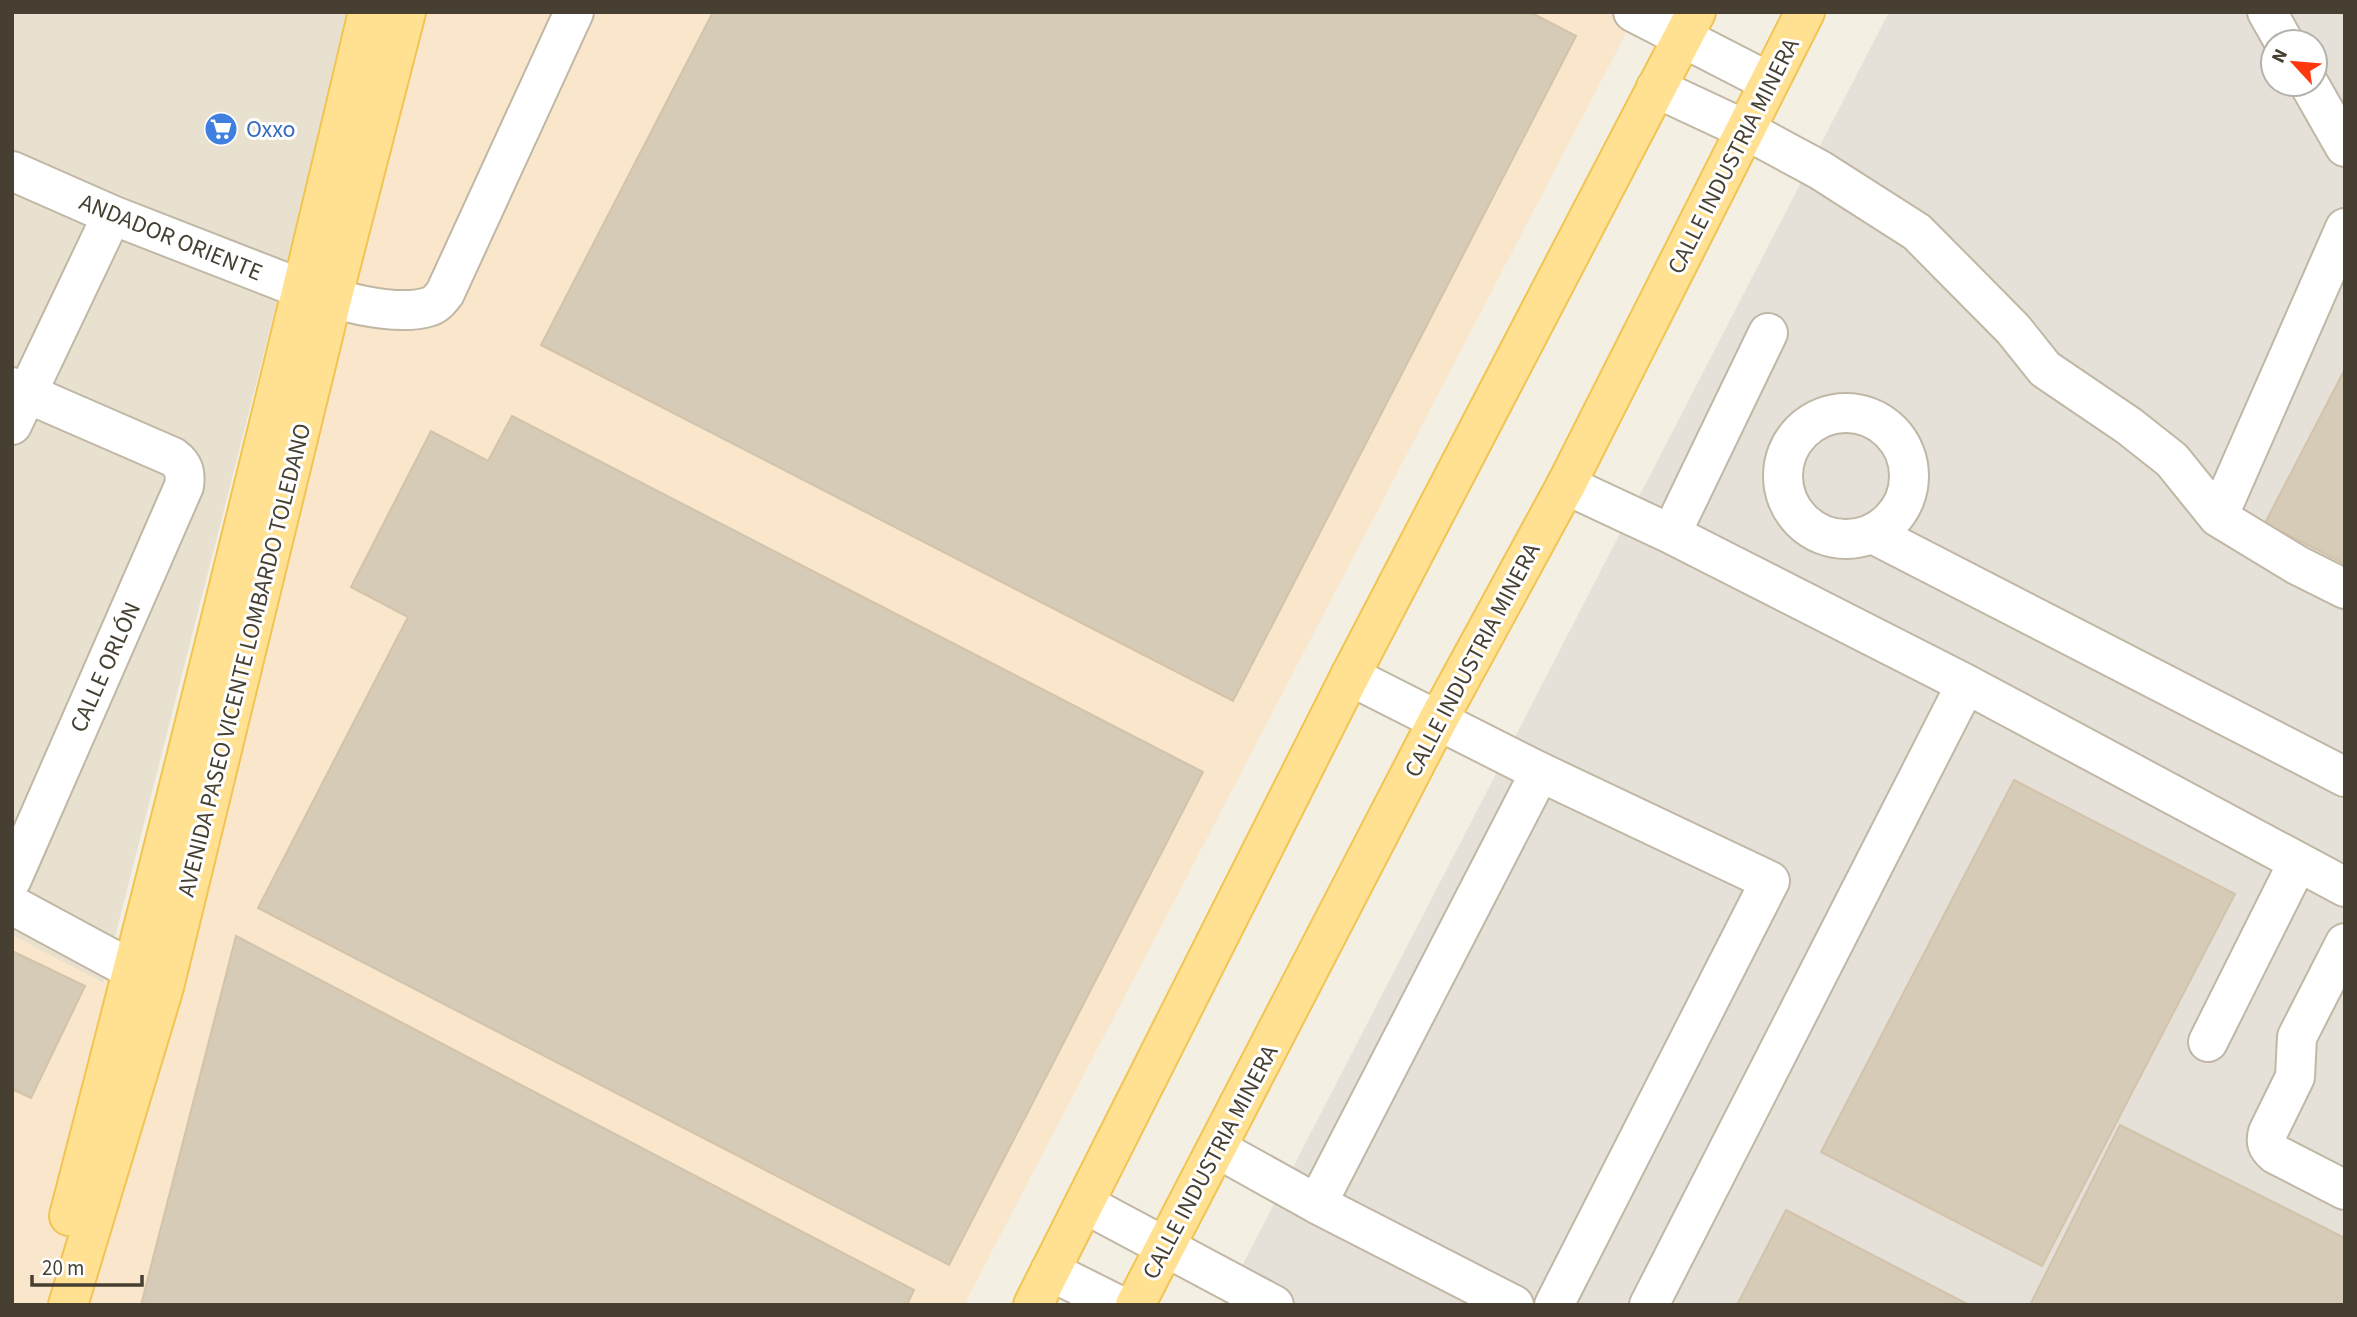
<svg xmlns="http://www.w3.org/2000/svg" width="2357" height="1317" viewBox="0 0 2357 1317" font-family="'Source Sans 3',sans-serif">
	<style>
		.residential { fill: #e8e1d0 }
		.commercial { fill: #f9e6cb }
		.industrial { fill: #e5e0d8; fill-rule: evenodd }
		.building { fill: #d6cbb7; stroke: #d2c3aa; stroke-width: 2 }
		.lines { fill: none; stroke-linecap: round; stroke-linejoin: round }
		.minor-casing { stroke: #c0b7a5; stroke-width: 42 }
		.major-casing { stroke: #f1c454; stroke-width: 42 }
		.minor { stroke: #fff; stroke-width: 38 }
		.major { stroke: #ffe191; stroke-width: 38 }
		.labels { text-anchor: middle; stroke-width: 6; stroke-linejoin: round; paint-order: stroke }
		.shop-label { font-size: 24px; fill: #366cbe; stroke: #fff; text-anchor: start }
		.street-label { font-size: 24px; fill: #463f32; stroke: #fff }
	</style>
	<rect width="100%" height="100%" fill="#f4efe3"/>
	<path class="residential" d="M12 12H351L103 984 12 935Z"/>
	<path class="commercial" d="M397 12H1637L964 1305H12V935L104 983Z"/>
	<path class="industrial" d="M1889 12H2345V1305H1222ZM2273 42H2315V84H2273Z"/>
	<path class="building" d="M713 12H1530L1576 36 1233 701 541 345Z
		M2345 369V564L2265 523Z
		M512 416 1203 772 949 1265 258 908 408 617 351 587 431 431 488 461Z
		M2014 780 2235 894 2042 1266 1821 1152Z
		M236 936 914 1290 907 1305H141Z
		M12 951 85 986 31 1098 12 1089Z
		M2120 1125 2345 1238V1305H2030Z
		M1786 1210 1969 1305H1737Z"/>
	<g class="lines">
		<defs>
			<path id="minor" d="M1633 12 1769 82
				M2267 12 2284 42
				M2309 84 2345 147
				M1656 88 1746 130 1820 170 1917 232 2013 329 2045 369 2129 426 2172 460 2218 517 2297 565 2345 589
				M12 171 112 215 302 289C335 300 395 317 428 307 436 305 440 299 445 293L574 12
				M12 387 173 457C184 465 186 473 184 486L12 879
				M1783 476a63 63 0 1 1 126 0a63 63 0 1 1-126 0Z
				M12 425 112 215
				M1566 485 1671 534 1966 684
				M2218 517 2345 228
				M1671 534 1768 333
				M1873 534 2345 777
				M1350 676 1540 772 1770 881 1554 1305
				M12 905 162 986
				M2345 943 2297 1037 2295 1077 2268 1132C2265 1142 2267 1147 2275 1154L2345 1190
				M2208 1042 2298 862
				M1218 1149 1317 1204 1514 1305
				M1085 1204 1274 1305
				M1317 1204 1540 772
				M1050 1271 1118 1305
				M1649 1305 1966 684 2345 887"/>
			<path id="major" d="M69 1216C173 816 273 415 368 12
				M68 1305 164 987 332 299 406 12
				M1033 1305 1350 676 1696 12
				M1135 1305 1438 720 1566 485 1805 12"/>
		</defs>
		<use href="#minor" class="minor-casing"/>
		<use href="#major" class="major-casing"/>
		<use href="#minor" class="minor"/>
		<use href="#major" class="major"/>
	</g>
	<defs>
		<symbol id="supermarket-disc" viewBox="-11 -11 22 22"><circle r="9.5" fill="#3f7fe0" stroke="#fff"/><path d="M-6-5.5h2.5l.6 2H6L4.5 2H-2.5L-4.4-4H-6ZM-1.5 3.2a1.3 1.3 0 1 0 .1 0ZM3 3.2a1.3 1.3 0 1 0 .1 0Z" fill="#fff"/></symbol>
	</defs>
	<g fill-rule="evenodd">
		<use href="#supermarket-disc" x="202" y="110" width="38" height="38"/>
	</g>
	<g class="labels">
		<g class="shop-label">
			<text x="246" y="137">Oxxo</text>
		</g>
		<g class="street-label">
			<text transform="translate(1733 156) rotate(-63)" y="8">CALLE INDUSTRIA MINERA</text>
			<text transform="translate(171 237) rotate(22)" y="8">ANDADOR ORIENTE</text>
			<text transform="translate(244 660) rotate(-76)" y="8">AVENIDA PASEO VICENTE LOMBARDO TOLEDANO</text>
			<text transform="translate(1472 660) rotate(-62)" y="8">CALLE INDUSTRIA MINERA</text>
			<text transform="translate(105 667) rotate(-66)" y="8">CALLE ORLÓN</text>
			<text transform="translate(1210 1162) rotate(-62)" y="8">CALLE INDUSTRIA MINERA</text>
		</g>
	</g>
	<rect width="2357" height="1317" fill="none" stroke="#463f32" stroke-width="28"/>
	<g transform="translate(2294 63) rotate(296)"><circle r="33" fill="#ffffff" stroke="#b5b2ad" stroke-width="2"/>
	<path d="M0-5L12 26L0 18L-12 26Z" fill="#ff370f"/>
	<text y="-10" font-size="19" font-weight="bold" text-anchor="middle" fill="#463f32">N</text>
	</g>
	<path d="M32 1275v10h110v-10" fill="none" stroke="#463f32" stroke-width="3.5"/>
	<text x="42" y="1275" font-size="21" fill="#463f32" stroke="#ffffff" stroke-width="5" paint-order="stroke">20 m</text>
</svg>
